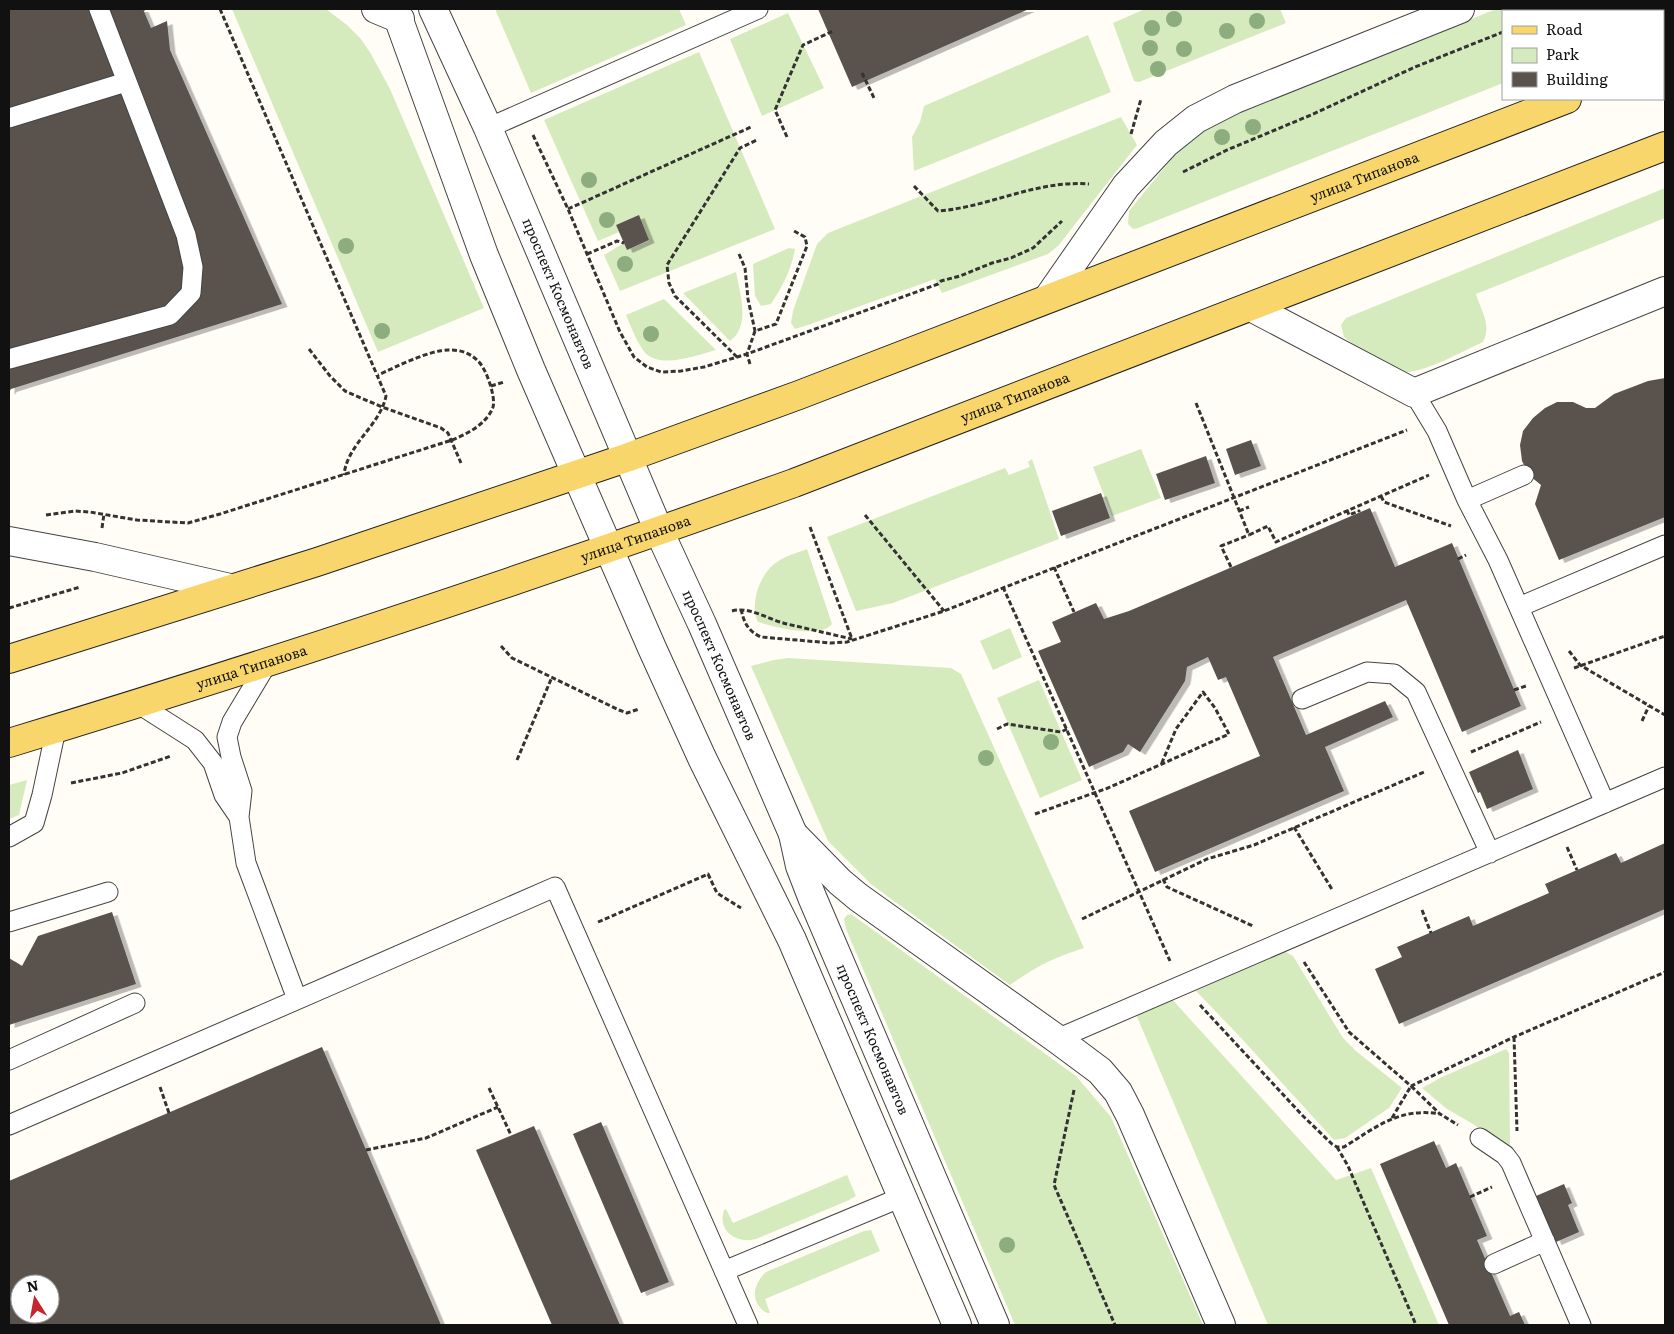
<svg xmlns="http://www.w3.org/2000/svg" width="1674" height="1334" viewBox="0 0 1674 1334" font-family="Literata,serif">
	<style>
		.green { fill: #d5ebbd }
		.building { fill: #5a524d; fill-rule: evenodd; filter: url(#shadow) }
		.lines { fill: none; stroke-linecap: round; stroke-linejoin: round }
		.service-casing { stroke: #444; stroke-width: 21 }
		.minor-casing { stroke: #444; stroke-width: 30 }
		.tertiary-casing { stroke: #444; stroke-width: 30 }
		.primary-casing { stroke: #222; stroke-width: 30 }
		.path { stroke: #333; stroke-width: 3; stroke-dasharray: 5 2.5; stroke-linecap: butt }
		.service { stroke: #fff; stroke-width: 19 }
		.minor { stroke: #fff; stroke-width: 28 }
		.tertiary { stroke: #fff; stroke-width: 28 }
		.primary { stroke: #f9d66b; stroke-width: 28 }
		.tree { fill: #8dad7f }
		.labels { text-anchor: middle; stroke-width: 5; stroke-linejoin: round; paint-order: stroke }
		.street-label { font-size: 14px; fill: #111; stroke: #fff }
	</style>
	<defs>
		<filter id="shadow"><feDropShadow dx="5.5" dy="3" stdDeviation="0" flood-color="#0004"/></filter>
	</defs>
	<rect width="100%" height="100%" fill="#fffdf5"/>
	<path class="green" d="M232 9H326L347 25 361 39 371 54 390 89 484 308 378 352Z
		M495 9H679L686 25 531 93Z
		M1145 9H1280L1286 23 1139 82 1134 81 1113 23Z
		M1496 9H1665V18L1663 19V11H1503V83L1138 228 1133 229 1128 224 1129 211 1173 157 1191 139 1217 122Z
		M788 13 824 88 762 116 730 39Z
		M1088 35 1111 92 914 171 912 137 920 122 924 106Z
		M699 52 775 229 620 291 604 255 624 243 627 250 649 241 639 216 616 225 619 232 598 241 544 120Z
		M1121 117 1137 145 1058 246 1048 254 942 293 935 279 808 325 795 329 791 323 793 311 817 244 828 233Z
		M1665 188V218L1476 294C1481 311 1492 325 1483 342 1463 351 1416 378 1395 372 1385 369 1354 345 1344 337L1341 325 1346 318Z
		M789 248 795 249C791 270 783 286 771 304L761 306 755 296 753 264Z
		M736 272C740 293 751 326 730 341L683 293Z
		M664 299 716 350C697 355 657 371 643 350 636 340 631 327 626 315Z
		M1141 449 1161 498 1112 516 1093 467Z
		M1032 459 1059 539 893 603 856 611 827 537 1005 468 1009 475 1030 467 1028 462Z
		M807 549 832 624C820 639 775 627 758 622 749 604 760 573 777 562 785 556 797 553 807 549Z
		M1010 628 1022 657 993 670 980 641Z
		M788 658 951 668 961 674 1084 948C1053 958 1037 966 1010 985L872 885 828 841 751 666 774 660Z
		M1039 680 1082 780 1040 798 997 698Z
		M27 780 19 815 9 819V785Z
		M851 914 1076 1076 1111 1117 1203 1325H1015L846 929 844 919 847 915Z
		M1284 951 1293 956 1343 1038 1356 1051 1402 1088 1389 1108 1345 1138 1334 1140 1242 1039 1196 991Z
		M1170 997 1336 1180 1371 1168 1439 1325H1268L1135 1012Z
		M1506 1049 1509 1053 1510 1145 1501 1144 1473 1124 1447 1109 1422 1088 1442 1077Z
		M847 1175 856 1196 847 1201 756 1239C737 1244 717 1232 724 1210L726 1209 733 1223Z
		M871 1230 880 1251 765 1299 770 1313H767C749 1303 753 1284 766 1272L864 1231Z"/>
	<path class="building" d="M9 9H143L151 28 167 21 170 50 282 304 11 389 9 392Z
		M818 9H1029L852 87Z
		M639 215 649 240 627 250 616 225Z
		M1665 378V517L1559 560 1535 504 1541 485 1530 476 1522 461 1520 445 1523 431 1533 418 1545 408 1557 402H1573L1586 408H1595L1614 394 1648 381Z
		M1251 440 1261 466 1235 475 1226 449Z
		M1206 456 1215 483 1165 500 1156 474Z
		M1101 493 1110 518 1061 536 1052 511Z
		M1370 508 1395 567 1452 543 1521 706 1462 732 1406 600 1273 657 1306 735 1385 701 1393 717 1325 747 1344 791 1155 872 1129 811 1260 756 1226 677 1218 680 1208 657 1187 667 1185 681 1140 752 1128 744 1123 752 1089 767 1038 651 1061 642 1052 622 1096 603 1104 619 1129 611Z
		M1518 750 1533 789 1487 809 1480 792 1478 793 1469 772Z
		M1665 843V909L1399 1024 1375 969 1402 957 1397 947 1469 916 1473 926 1549 893 1545 884 1616 853 1621 863Z
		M112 912 136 984 9 1025V958L22 966 38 936Z
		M322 1047 441 1325H9V1181ZM20 1284H50V1314H20Z
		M601 1122 669 1282 641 1293 573 1134Z
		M534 1126 620 1325H552L476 1150Z
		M1434 1141 1446 1168 1456 1163 1487 1236 1477 1240 1510 1316 1519 1312 1525 1325H1449L1380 1164Z
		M1564 1184 1572 1203 1568 1205 1579 1232 1556 1242 1536 1196Z"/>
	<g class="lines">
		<defs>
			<path id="service" d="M9 118 126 82
				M488 128 758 9
				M9 359 170 315 191 293 193 267 186 235 99 9
				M1414 393 1437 431 1467 500 1498 560 1605 803
				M1467 500 1524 475
				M1519 607 1665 545
				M268 662 232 722 227 737 231 757 242 791 239 817 246 863 297 999
				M1302 699 1367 672 1394 674 1416 692 1490 853
				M137 703 195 740 213 763 224 795 239 817
				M9 837 34 823 42 795 56 729
				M9 922 108 892
				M1057 1039 1665 777
				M9 1060 135 1003
				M9 1125C191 1047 373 966 555 887L748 1325
				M1480 1138 1505 1155 1511 1163 1581 1325
				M1494 1264 1545 1241
				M724 1271 902 1197"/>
			<path id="minor" d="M376 9 400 19
				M1048 298 1126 186 1166 143 1196 119 1235 99 1460 9
				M1251 307 1414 393 1665 291
				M9 541 95 557 230 588
				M793 834 840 882 858 897 1057 1039 1100 1071 1118 1092 1130 1115 1221 1325"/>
			<g id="tertiary">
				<path d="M395 9 484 255 531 370 652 648 702 758 792 940 957 1325"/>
				<path id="s1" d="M433 9 488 128 659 531 702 624 793 834 800 866 812 897 995 1325"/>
			</g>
			<g id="primary">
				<path d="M1663 61 1665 60"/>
				<path id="s2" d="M9 659 317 562 629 457 799 395 1567 99"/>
				<path id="s3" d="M9 743C273 663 534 576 794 483L1665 146"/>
			</g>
		</defs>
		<use href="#service" class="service-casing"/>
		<use href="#minor" class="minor-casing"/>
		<use href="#tertiary" class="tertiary-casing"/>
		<use href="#primary" class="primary-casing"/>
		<path class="path" d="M143 9H145
			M220 9 386 396C380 426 347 444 344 475
			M1554 11 1561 9
			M862 73 875 100
			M1131 134 1141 99
			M533 135 568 209 620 332 634 357 647 367 661 372 681 371 704 367 747 354 938 284 941 281 960 276 992 263 1011 258 1033 248 1062 221
			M787 137 775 110 803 45 833 31
			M1183 172 1227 150 1311 115 1415 67 1503 32
			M914 186 938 211C990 207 1035 180 1089 184
			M568 209 751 127
			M587 254 617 241 624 243
			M739 254 745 268 748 299 755 331
			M309 349 330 376 345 391 382 407 441 428 448 433 461 463
			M737 357 675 296 669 283 667 265 740 148 757 140
			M750 364 747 354 755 331 776 324 807 246 805 237 794 231
			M491 386 504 382
			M1196 403 1249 535 1268 526 1276 542 1429 475
			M1381 496 1384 502 1451 526
			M1347 510 1349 515 1359 511V512
			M1239 511 1249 507
			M46 515 75 511 90 512 137 520 188 523 220 514 452 440C467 434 487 424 493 407 496 397 486 368 478 361 470 353 461 350 450 350 431 349 396 367 378 375
			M865 515 944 611
			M810 527 852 639
			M102 528 104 514
			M1458 559 1466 555
			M1054 567 1074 612
			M1231 567 1221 546 1249 535
			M1003 587 1170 961
			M9 608 80 587
			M741 609C744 623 748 631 761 637L831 643 847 642 944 611 1407 430
			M732 611C750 606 769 620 787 624 809 629 830 634 852 639
			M501 646 512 658 619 710 627 713 639 709
			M1569 651 1580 665 1665 715
			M1574 668 1665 636
			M1514 690 1526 686
			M1642 721 1649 706
			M997 729 1007 724 1061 732 1067 729
			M1471 752 1541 722
			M517 760 552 677
			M71 783 122 773 171 756
			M1035 814 1108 788 1229 734 1215 708 1203 692 1176 729 1161 765
			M1294 827 1333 891
			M1567 847 1577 870
			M1163 879 1167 887 1253 926
			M1422 910 1431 933
			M1082 919 1207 859 1254 845 1424 772
			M598 922 708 874 717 893 741 908
			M1304 962 1349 1032 1411 1086 1514 1037 1665 972
			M1200 1005 1303 1116 1332 1144 1337 1147H1344C1376 1127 1400 1107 1440 1114
			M1514 1037 1517 1131
			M160 1087 169 1113
			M489 1088 511 1135
			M1074 1090 1054 1185 1115 1325
			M1392 1118 1411 1086 1440 1114 1458 1125
			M1337 1147 1348 1166 1416 1325
			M366 1150 426 1138 498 1107
			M1470 1197 1492 1187"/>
		<use href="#service" class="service"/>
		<use href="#minor" class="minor"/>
		<use href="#tertiary" class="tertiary"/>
		<use href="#primary" class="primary"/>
	</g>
	<g class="tree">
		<circle cx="1174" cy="19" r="8"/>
		<circle cx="1257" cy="21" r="8"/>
		<circle cx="1152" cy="28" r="8"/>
		<circle cx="1227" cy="31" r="8"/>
		<circle cx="1150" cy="48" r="8"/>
		<circle cx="1184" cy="49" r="8"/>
		<circle cx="1158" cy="69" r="8"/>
		<circle cx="1253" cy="127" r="8"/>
		<circle cx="1222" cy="137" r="8"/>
		<circle cx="589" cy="180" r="8"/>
		<circle cx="607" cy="220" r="8"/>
		<circle cx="346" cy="246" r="8"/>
		<circle cx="625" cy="264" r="8"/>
		<circle cx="382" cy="331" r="8"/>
		<circle cx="651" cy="334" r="8"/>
		<circle cx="1051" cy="742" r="8"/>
		<circle cx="986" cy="758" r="8"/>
		<circle cx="1007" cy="1245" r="8"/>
	</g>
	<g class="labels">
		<g class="street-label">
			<text dy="5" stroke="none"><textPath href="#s2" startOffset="1439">улица Типанова</textPath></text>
			<text dy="5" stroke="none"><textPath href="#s1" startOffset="311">проспект Космонавтов</textPath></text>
			<text dy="5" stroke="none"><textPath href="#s3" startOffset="1064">улица Типанова</textPath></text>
			<text dy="5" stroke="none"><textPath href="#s3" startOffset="659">улица Типанова</textPath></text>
			<text dy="5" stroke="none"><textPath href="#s1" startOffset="716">проспект Космонавтов</textPath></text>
			<text dy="5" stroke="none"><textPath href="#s3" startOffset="254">улица Типанова</textPath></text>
			<text dy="5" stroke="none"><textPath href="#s1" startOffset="1121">проспект Космонавтов</textPath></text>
		</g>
	</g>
	<rect width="1674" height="1334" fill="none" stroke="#111111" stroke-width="20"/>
	<rect x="1502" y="10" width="162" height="90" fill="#ffffff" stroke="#a0a0a0"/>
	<rect x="1512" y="26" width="25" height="8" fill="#f9d66b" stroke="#a0a0a0"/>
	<text x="1546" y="35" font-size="15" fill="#111111">Road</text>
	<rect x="1512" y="48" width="25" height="15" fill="#d5ebbd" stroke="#a0a0a0"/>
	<text x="1546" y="60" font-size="15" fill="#111111">Park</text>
	<rect x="1512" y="72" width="25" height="15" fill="#5a524d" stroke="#a0a0a0"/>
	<text x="1546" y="85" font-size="15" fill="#111111">Building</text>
	<g transform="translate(35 1299) rotate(349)"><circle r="24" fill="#ffffff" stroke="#a0a0a0"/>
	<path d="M0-4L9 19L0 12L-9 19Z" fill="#c4262e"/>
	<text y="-8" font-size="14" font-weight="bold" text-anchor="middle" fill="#111111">N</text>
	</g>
</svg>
